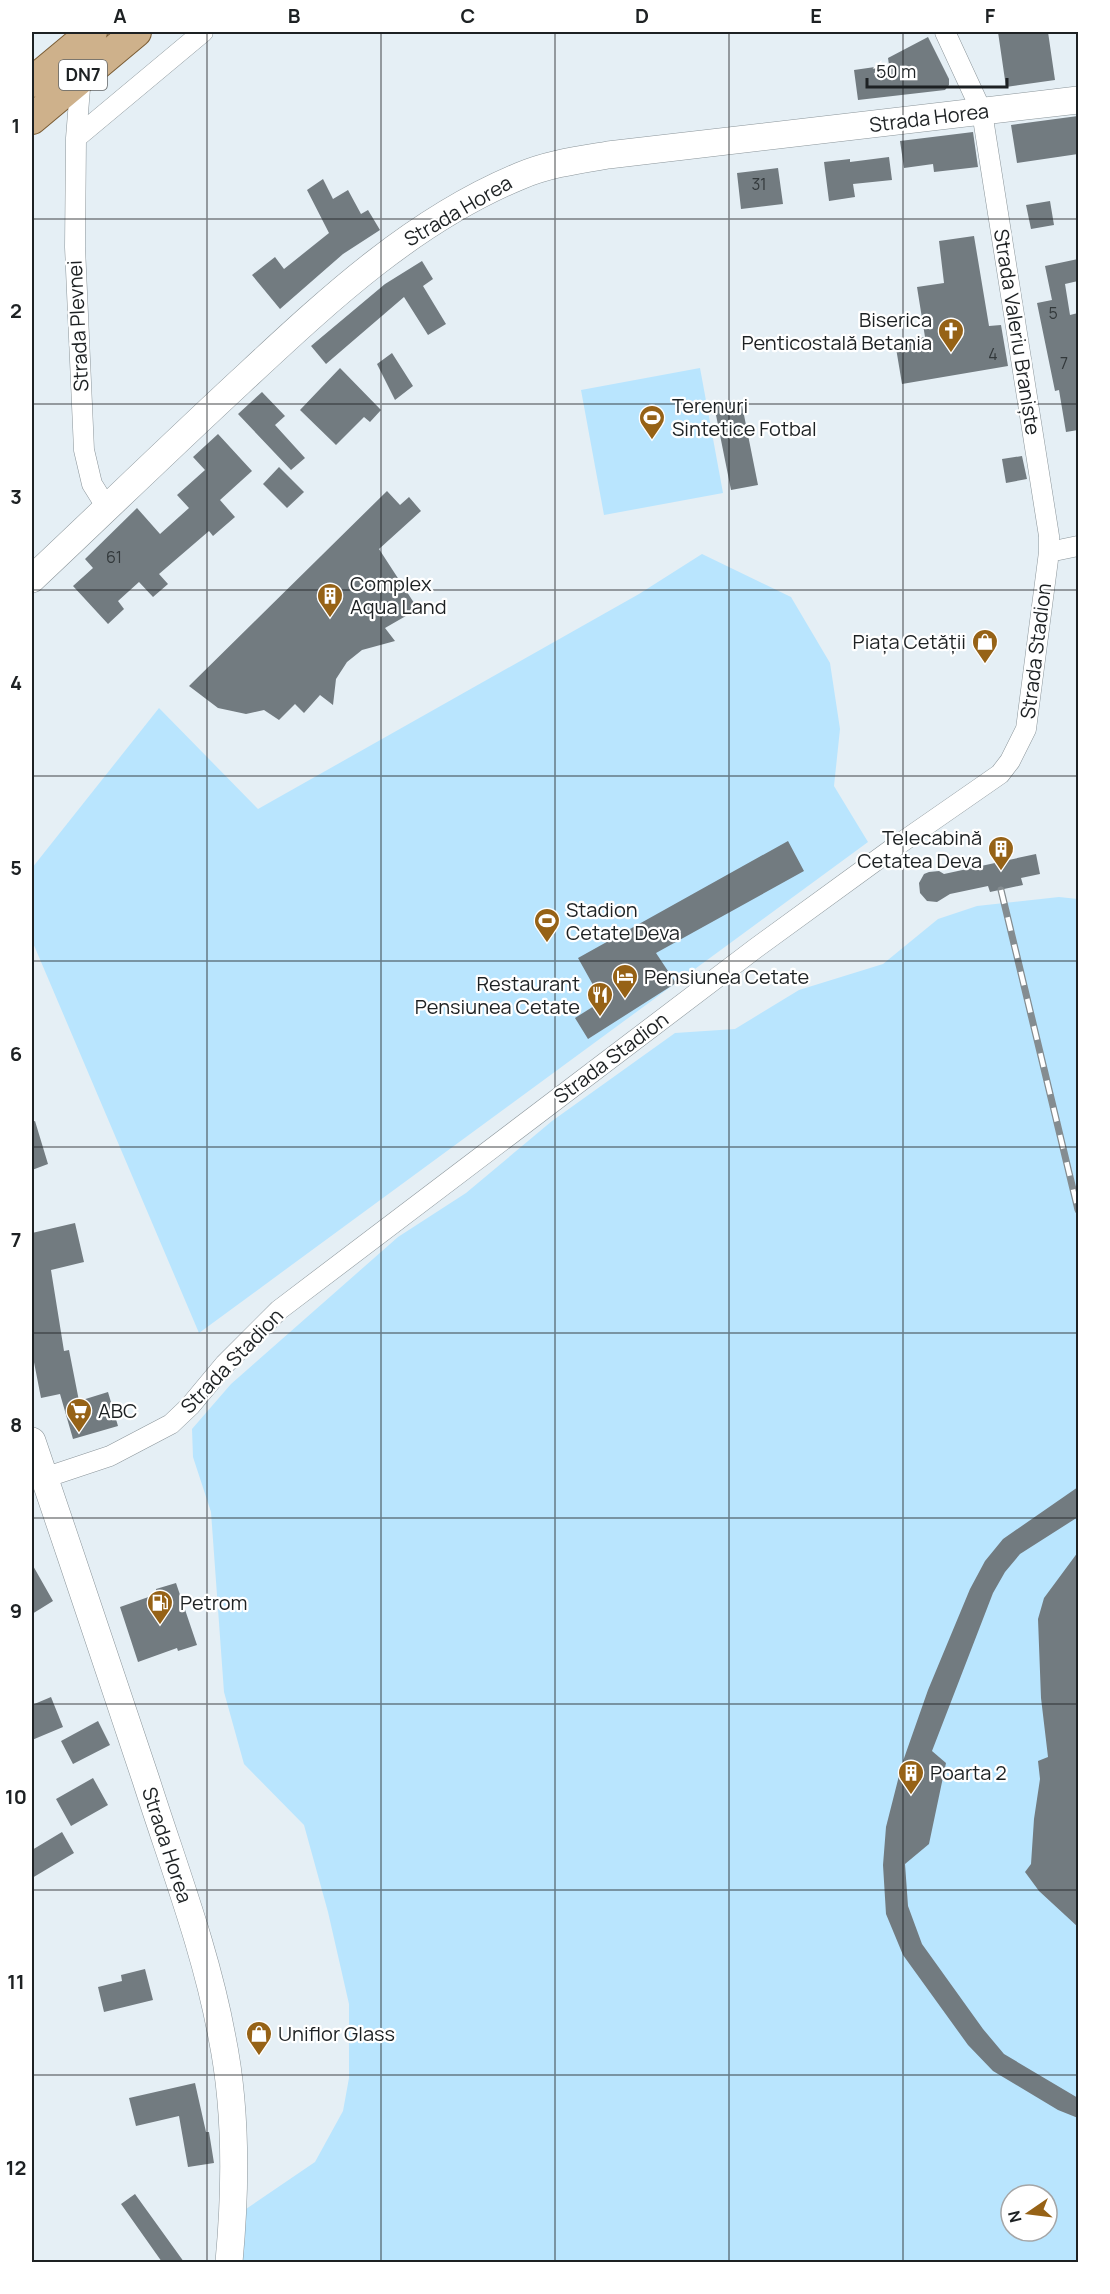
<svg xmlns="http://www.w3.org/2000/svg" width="1110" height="2294" viewBox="0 0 1110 2294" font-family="Manrope,sans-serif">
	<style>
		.green { fill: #b9e5fe; fill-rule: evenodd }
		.building { fill: #727b80 }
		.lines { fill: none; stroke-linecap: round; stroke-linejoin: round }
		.street-casing { stroke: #8b959a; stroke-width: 21 }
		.secondary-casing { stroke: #8b959a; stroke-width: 28 }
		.primary-casing { stroke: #7b5d35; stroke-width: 32 }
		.street { stroke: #fff; stroke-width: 20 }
		.secondary { stroke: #fff; stroke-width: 27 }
		.primary { stroke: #ceb18b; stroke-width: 30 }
		.rail-casing { stroke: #848c90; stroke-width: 7 }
		.rail { stroke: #fff; stroke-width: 4.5; stroke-dasharray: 14; stroke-linecap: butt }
		.grid { fill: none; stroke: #1d2123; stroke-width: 1.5; stroke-opacity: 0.55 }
		.labels { text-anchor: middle; stroke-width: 4.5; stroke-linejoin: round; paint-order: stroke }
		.number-label { font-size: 16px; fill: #32383a }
		.shield { fill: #fff; stroke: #616465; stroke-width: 1.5 }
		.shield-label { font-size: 18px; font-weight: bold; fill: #1d2123 }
		.street-label { font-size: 20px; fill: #1d2123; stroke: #fff }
		.poi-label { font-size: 20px; fill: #1d2123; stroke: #fff; text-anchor: start }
		.neatline { fill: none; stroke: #1d2123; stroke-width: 2 }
		.grid-label { font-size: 20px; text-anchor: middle; font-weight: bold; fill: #1d2123 }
	</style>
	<rect width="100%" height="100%" fill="#e5eff5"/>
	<path class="green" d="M700 368 723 493 604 515 581 390Z
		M702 554 791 597 830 663 840 729 834 786 868 842 199 1333 33 943 32 924V868L159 708 258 809 639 594Z
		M1059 897 1078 899V2262H238L246 2209 315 2162 343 2111 349 2078V2004L328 1912 304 1825 244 1764 224 1692 211 1512 193 1457 192 1429 231 1384 398 1237 466 1193 552 1121 675 1033 735 1029 799 990 883 964 938 919 977 906ZM1011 2195H1047V2231H1011Z"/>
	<path class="building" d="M998 32H1048L1055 80 1006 87Z
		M928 37 949 79V85L945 90 858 100 854 70 889 65 888 58Z
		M1078 116V154L1017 163 1011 125Z
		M973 132 978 167 934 172 933 164 904 168 900 141Z
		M889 157 892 180 853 184 855 197 829 201 824 162 850 159V162Z
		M778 168 783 204 741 209 737 173Z
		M323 179 333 199 348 190 361 214 368 210 380 230 343 254 280 309 252 275 275 257 284 269 329 233 307 190Z
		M1050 201 1054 225 1031 229 1026 205Z
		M974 236 989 326 1001 325 1008 366 902 384 895 342 925 337 917 287 944 283 939 241Z
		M1078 259V281L1065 284 1070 315 1078 313V430L1066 432 1059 390 1055 391 1037 303 1052 300 1045 266Z
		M422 261 433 279 423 286 446 324 428 335 404 297 326 364 311 346 385 284Z
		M392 353 413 386 395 400 377 364Z
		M340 368 381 410 370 422 364 417 336 445 300 410Z
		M262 392 285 416 275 425 305 458 291 470 238 414Z
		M741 400 758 485 731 490 714 405Z
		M218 434 252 471 220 500 235 517 213 536 209 531 159 574 168 584 153 597 139 582 118 601 124 609 108 624 73 586 93 568 85 559 137 508 160 534 189 508 177 495 205 470 193 457Z
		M1022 456 1027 479 1006 483 1002 459Z
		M279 467 304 492 287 508 263 484Z
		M387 491 400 505 409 497 421 511 379 549 418 609 385 628 395 641 362 650 347 662 336 679 333 705 320 695 304 713 295 704 279 720 264 710 246 714 218 708 189 686Z
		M788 841 804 871 656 953 676 983 588 1039 575 1018 602 1001 578 958Z
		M1036 854 1040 874 1021 878 1023 885 990 892 988 886 950 894 937 902 927 901 920 893 919 883 924 874 929 872 939 871 944 874Z
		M35 1121 48 1164 32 1170V1122Z
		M75 1223 84 1262 51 1270 64 1351 69 1350 79 1401 108 1392 118 1426 73 1439 60 1394 41 1398 32 1352V1233Z
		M1078 1487V1517L1020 1554 1005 1572 993 1593 932 1751 946 1763 929 1844 905 1864 908 1906 922 1944 983 2029 1004 2054 1078 2098V2118L1058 2110 993 2071 968 2045 903 1955 886 1914 883 1865 886 1827 902 1764 928 1690 970 1589 985 1561 1003 1539Z
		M1078 1552V1927L1039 1891 1025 1872 1031 1864 1034 1819 1040 1779 1038 1761 1048 1757 1041 1698 1038 1619 1044 1598Z
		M32 1564 53 1601 32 1614Z
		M176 1583 197 1645 178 1651 177 1648 138 1662 120 1607 157 1594 156 1589Z
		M51 1697 63 1727 32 1740V1705Z
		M98 1721 110 1745 73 1764 61 1741Z
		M93 1778 108 1805 71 1826 56 1799Z
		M62 1832 74 1853 32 1878V1850Z
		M145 1969 153 2000 104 2012 98 1987 122 1981 121 1975Z
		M195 2083 206 2132H209L214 2163 188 2167 179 2116 136 2126 129 2098Z
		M135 2194 184 2262H162L121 2204Z"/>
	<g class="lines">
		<defs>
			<path id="street" d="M81 76 76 138 75 247 84 450 92 484 102 500 109 507
				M76 138 203 32
				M1049 552 1078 546
				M44 1478 110 1456 171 1424 190 1406 225 1364 279 1310 756 948 892 849 1000 774 1010 761 1026 729 1049 552V536L982 112 945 32"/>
			<path id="secondary" d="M32 579C101 514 170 447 240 382 325 303 411 221 520 176 548 164 578 160 608 155L1078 100
				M32 1441C70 1554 109 1667 146 1780 173 1865 206 1950 222 2037 237 2111 236 2187 229 2262"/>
			<path id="primary" d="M32 82 92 32
				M32 119 136 32"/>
		</defs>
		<use href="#street" class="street-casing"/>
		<use href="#secondary" class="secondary-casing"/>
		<use href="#primary" class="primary-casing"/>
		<use href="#street" class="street"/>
		<use href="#secondary" class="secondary"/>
		<use href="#primary" class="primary"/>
		<defs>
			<path id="rail" d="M1001 890 1078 1210"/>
		</defs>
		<use href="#rail" class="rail-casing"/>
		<use href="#rail" class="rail"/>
	</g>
	<path class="grid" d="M207 32V2262M381 32V2262M555 32V2262M729 32V2262M903 32V2262M32 219H1078M32 404H1078M32 590H1078M32 776H1078M32 961H1078M32 1147H1078M32 1333H1078M32 1518H1078M32 1704H1078M32 1890H1078M32 2075H1078"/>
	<defs>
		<symbol id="church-pin" viewBox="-11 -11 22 30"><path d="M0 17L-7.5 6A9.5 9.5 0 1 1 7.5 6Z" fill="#966216" stroke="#fff"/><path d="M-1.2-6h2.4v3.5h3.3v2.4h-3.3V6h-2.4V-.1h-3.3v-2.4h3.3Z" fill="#fff"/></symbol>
		<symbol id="stadium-pin" viewBox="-11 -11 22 30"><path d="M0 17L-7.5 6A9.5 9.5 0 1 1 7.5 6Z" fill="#966216" stroke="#fff"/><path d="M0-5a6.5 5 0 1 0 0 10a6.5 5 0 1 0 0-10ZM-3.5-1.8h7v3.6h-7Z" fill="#fff"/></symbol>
		<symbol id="building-pin" viewBox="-11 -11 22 30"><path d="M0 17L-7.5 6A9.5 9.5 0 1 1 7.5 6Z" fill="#966216" stroke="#fff"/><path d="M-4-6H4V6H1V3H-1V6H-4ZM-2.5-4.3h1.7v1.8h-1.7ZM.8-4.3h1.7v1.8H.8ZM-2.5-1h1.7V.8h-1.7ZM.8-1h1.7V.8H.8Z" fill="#fff"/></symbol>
		<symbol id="shop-pin" viewBox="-11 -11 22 30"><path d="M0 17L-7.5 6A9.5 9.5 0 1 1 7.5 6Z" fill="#966216" stroke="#fff"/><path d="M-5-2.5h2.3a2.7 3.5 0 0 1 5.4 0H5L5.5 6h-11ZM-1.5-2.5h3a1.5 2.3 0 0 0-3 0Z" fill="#fff"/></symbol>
		<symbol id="hotel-pin" viewBox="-11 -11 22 30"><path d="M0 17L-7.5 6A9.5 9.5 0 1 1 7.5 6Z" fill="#966216" stroke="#fff"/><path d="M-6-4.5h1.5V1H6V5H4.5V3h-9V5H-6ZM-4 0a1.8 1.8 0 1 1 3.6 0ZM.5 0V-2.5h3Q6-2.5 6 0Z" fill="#fff"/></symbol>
		<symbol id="restaurant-pin" viewBox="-11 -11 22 30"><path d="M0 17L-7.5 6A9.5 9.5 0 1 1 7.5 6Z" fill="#966216" stroke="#fff"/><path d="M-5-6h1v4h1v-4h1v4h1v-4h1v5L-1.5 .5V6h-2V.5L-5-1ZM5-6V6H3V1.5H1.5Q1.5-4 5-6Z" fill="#fff"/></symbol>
		<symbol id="supermarket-pin" viewBox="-11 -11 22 30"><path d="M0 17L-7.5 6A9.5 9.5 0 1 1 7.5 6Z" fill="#966216" stroke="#fff"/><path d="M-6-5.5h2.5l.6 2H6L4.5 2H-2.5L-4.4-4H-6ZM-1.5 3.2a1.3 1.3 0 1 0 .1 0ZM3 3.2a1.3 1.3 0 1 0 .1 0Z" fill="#fff"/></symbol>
		<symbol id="fuel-pin" viewBox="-11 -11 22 30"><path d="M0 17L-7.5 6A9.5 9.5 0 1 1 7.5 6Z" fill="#966216" stroke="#fff"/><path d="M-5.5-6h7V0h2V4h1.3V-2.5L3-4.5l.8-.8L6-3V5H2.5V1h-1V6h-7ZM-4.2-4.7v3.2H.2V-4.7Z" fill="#fff"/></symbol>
	</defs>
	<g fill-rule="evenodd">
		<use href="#church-pin" x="936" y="316" width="30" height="40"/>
		<use href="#stadium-pin" x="637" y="403" width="30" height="40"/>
		<use href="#building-pin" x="315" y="581" width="30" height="40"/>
		<use href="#shop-pin" x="970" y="627" width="30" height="40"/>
		<use href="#building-pin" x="986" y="834" width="30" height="40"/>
		<use href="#stadium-pin" x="532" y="906" width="30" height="40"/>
		<use href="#hotel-pin" x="610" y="962" width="30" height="40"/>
		<use href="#restaurant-pin" x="585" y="980" width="30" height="40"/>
		<use href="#supermarket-pin" x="64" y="1396" width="30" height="40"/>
		<use href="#fuel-pin" x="145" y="1588" width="30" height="40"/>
		<use href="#building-pin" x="896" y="1758" width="30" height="40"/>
		<use href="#shop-pin" x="244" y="2019" width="30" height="40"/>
	</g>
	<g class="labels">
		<g class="number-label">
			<text x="759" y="190">31</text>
			<text x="1053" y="319">5</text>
			<text x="993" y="360">4</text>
			<text x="1064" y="369">7</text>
			<text x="114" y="563">61</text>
		</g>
		<rect class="shield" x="59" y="60" width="48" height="30" rx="4.5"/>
		<g class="shield-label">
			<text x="83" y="81">DN7</text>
		</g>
		<g class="street-label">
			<text transform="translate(929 118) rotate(-7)" y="7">Strada Horea</text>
			<text transform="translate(458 211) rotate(-30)" y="7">Strada Horea</text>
			<text transform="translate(78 326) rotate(-93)" y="7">Strada Plevnei</text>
			<text transform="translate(1017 332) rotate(81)" y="7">Strada Valeriu Braniște</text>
			<text transform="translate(1036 651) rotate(-83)" y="7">Strada Stadion</text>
			<text transform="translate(611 1058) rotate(-37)" y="7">Strada Stadion</text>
			<text transform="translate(232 1361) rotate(-46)" y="7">Strada Stadion</text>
			<text transform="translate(167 1845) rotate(72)" y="7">Strada Horea</text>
		</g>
		<g class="poi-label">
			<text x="932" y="327" text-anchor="end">Biserica<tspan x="932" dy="23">Penticostală Betania</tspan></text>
			<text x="672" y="413">Terenuri<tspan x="672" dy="23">Sintetice Fotbal</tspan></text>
			<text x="350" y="591">Complex<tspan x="350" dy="23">Aqua Land</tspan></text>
			<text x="966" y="649" text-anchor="end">Piața Cetății</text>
			<text x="982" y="845" text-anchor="end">Telecabină<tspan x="982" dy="23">Cetatea Deva</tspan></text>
			<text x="566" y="917">Stadion<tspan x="566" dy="23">Cetate Deva</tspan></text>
			<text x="644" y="984">Pensiunea Cetate</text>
			<text x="580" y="991" text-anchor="end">Restaurant<tspan x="580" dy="23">Pensiunea Cetate</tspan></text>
			<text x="98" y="1418">ABC</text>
			<text x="180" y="1610">Petrom</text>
			<text x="930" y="1780">Poarta 2</text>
			<text x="278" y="2041">Uniflor Glass</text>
		</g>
	</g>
	<rect width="1110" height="2294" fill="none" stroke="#ffffff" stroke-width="66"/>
	<g transform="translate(1029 2213) rotate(256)"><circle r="28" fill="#ffffff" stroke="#a5a6a7" stroke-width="1.5"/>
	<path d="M0-4.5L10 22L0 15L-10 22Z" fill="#966216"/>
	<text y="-9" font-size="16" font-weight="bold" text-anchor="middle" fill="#1d2123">N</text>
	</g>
	<path d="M867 78v9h140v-9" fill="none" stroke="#1d2123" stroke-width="3"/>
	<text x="876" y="78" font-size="18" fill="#1d2123" stroke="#ffffff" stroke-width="4.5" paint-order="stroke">50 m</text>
	<rect x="33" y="33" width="1044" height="2228" class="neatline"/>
	<g class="grid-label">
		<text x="120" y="23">A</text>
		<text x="294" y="23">B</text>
		<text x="468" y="23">C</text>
		<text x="642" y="23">D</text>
		<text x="816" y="23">E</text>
		<text x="990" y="23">F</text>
		<text x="16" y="133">1</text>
		<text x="16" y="318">2</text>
		<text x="16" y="504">3</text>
		<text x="16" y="690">4</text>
		<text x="16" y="875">5</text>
		<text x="16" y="1061">6</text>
		<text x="16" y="1247">7</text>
		<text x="16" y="1432">8</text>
		<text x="16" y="1618">9</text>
		<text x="16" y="1804">10</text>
		<text x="16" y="1989">11</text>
		<text x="16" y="2175">12</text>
	</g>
</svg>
